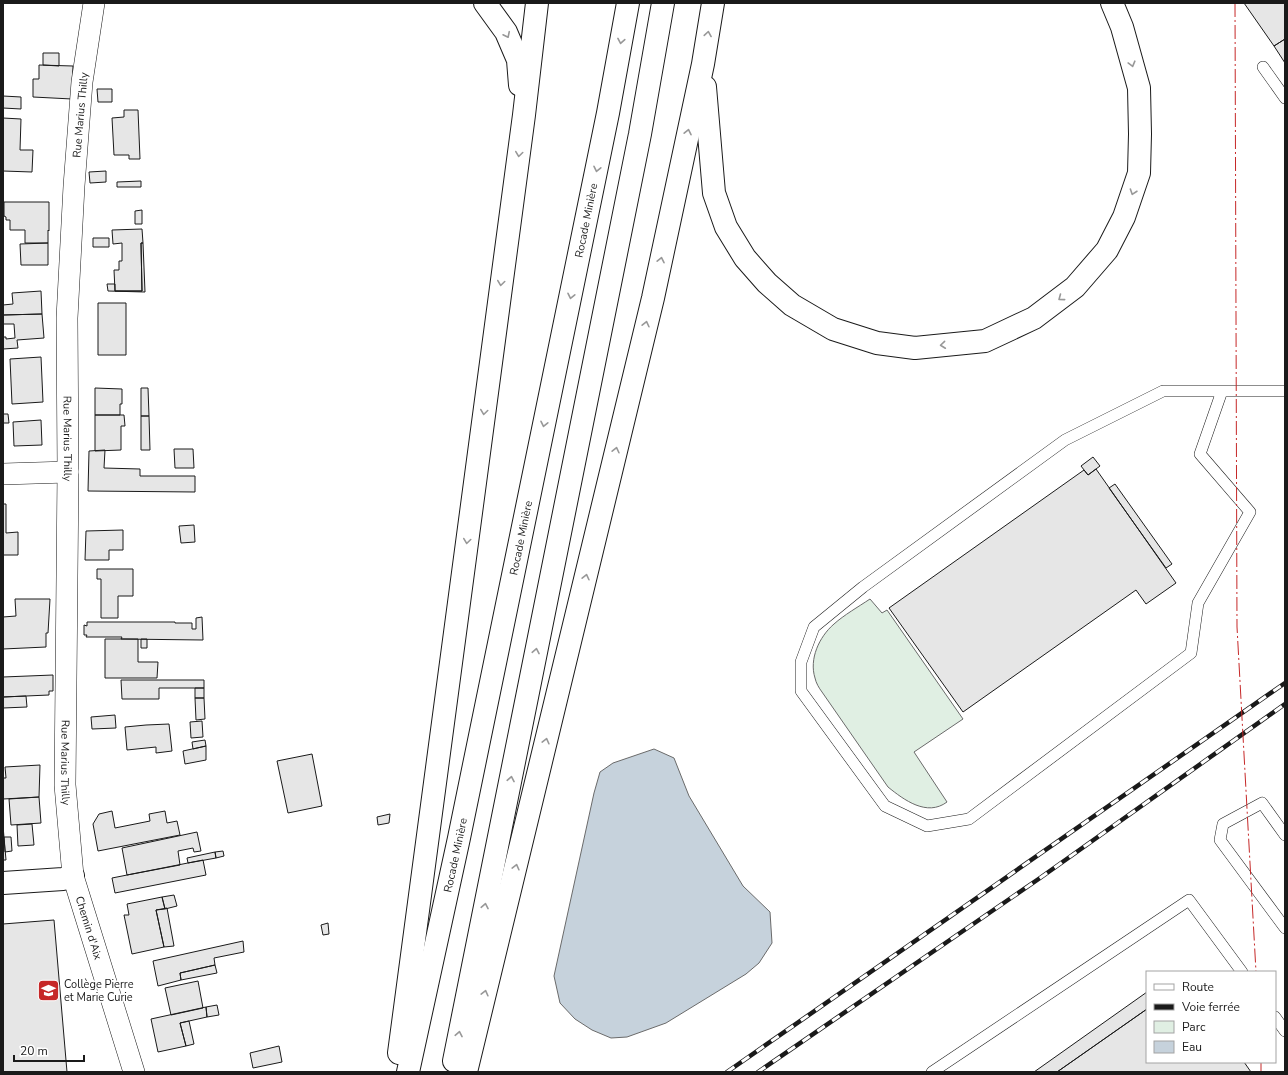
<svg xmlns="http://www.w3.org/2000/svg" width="1288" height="1075" viewBox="0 0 1288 1075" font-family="'Nunito Sans',sans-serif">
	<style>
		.green { fill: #e0efe3; stroke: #6a6a6a }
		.water { fill: #c6d2dc; stroke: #6a6a6a }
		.building { fill: #e6e6e6; stroke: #1a1a1a }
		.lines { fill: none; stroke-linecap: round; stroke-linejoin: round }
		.service-casing { stroke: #1a1a1a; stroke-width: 12 }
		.minor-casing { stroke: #1a1a1a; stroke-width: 22 }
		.tertiary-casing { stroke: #1a1a1a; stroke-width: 24 }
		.motorway-casing { stroke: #1a1a1a; stroke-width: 24 }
		.service { stroke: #fff; stroke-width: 11 }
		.minor { stroke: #fff; stroke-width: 21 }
		.tertiary { stroke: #fff; stroke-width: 22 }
		.motorway { stroke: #fff; stroke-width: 22 }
		.rail-casing { stroke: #1a1a1a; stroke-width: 4.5 }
		.rail { stroke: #fff; stroke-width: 3; stroke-dasharray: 9; stroke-linecap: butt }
		.power { stroke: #c62828; stroke-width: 1; stroke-dasharray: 14 3 2 3; stroke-linecap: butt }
		.oneway { stroke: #989898 }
		.labels { text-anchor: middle; stroke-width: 3; stroke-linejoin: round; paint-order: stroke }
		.street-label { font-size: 11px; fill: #1a1a1a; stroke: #fff }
		.poi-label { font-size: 11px; fill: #1a1a1a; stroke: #fff; text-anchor: start }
	</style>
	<rect width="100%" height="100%" fill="#fff"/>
	<path class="green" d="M870 599 882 613 887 610 963 719 914 752 947 802C927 817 904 800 888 787L822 692C819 688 816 683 815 678 809 659 819 637 834 624 844 615 858 607 870 599Z"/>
	<path class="water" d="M654 749 674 758 689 796 743 886 770 912 772 943 759 963 746 974 666 1023 627 1037 611 1038 592 1030 575 1019 560 1003 554 976 594 793 600 772 613 763Z"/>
	<path class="building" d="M1244 3H1285V39L1274 46Z
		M1285 39V63L1274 46Z
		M43 53H59V66L43 65Z
		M39 65 73 66 72 99 33 97V79H39Z
		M97 89H112V102H98Z
		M3 96 21 97V109L3 108Z
		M124 110H138L140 159H129V155H114L112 118 124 117Z
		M3 118 21 119 20 150H33L32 172 3 171Z
		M106 171V182L90 183 89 172Z
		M141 181V187H117V182Z
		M4 202H49V231L48 230V243H25V230H10V220H6V217L4 216Z
		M142 210V224H135V211Z
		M142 229 143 243H141L142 291H115L114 270H119V261H122V243L113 244 112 230Z
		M93 238H109V247H93Z
		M48 243V265H21L20 244Z
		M141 243H143L145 292 108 291 107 284H115V291H142Z
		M41 291 42 314 3 315V305L13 304 12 293Z
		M98 303H126V355H98Z
		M42 314 44 338 17 340 18 348 3 349V337H6V339L15 338 14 324H3V315Z
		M41 357 43 402 12 404 10 359Z
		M95 388 122 389V404H120V415H95Z
		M141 388H148L149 416H141Z
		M3 414H8L9 423H3Z
		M95 415H124L125 426H121V450L95 451Z
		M141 416H149L150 450H141Z
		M41 420 42 445 14 446 13 422Z
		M174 449H193L194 468H175Z
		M105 450 104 468 140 469V476H195V492L88 491 89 451Z
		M1093 457 1100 466 1088 475 1081 466Z
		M1096 469 1176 583 1146 604 1136 590 963 712 889 608 1084 470 1088 475Z
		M1115 484 1172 564 1166 568 1109 488Z
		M3 504H6V533L18 532V555H3Z
		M194 525 195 542 181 543 179 526Z
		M123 530V550H109V560H85L86 531Z
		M97 569H133V596H118V618H101V579H97Z
		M15 599H50L48 633H46V647L3 649V617L16 616Z
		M202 617 203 640 121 639 122 637H86L87 635H84V625L87 626V622H175V623H192V629H196V618Z
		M105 639H138V662H158L157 678H105Z
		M141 639H147V648H141Z
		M53 675V691H49V695L3 697V677Z
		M121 680H204V688H159V699H122Z
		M195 688H204V698H195Z
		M26 696 27 707 3 708V697Z
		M195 698H204L205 719 196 720Z
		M115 715 116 728 92 729 91 717Z
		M202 721 203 737 191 738 190 722Z
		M169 724 172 751 156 753V747L127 750 125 727 146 725Z
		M205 740 206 746 193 749 192 742Z
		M206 746V760L185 764 183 751Z
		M312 754 322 806 288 813 277 761Z
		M40 765 39 797 3 799V778H6L5 767Z
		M39 797 41 823 11 825 9 799Z
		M112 811 115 828 150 821 149 814 165 811 167 823 177 821 180 835 98 851 93 824 99 814Z
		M390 814 389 823 378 825 377 817Z
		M32 824 34 845 18 846 17 825Z
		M3 826 6 860H3Z
		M197 832 201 851 194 852 193 848 178 851 180 865 127 875 122 848Z
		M4 837H11L12 851 5 852Z
		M223 851 224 856 216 858 215 852Z
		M215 852 216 858 188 863 187 858Z
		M203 860 206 875 115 893 112 878Z
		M174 895 177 906 165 909 162 897Z
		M162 897 165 909 156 910 164 947 132 954 124 915H129L127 904Z
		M167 908 174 946 164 947 156 910Z
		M54 920 67 1072H3V924Z
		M328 923 329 934 323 935 321 925Z
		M243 941 244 952 214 958 215 965 180 973 181 980 158 986 153 961Z
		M215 965 217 973 181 980 180 973Z
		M198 981 203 1008 171 1015 165 988Z
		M1147 992V1009L1057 1072H1034Z
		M217 1005 219 1015 207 1017 206 1007Z
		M206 1007 207 1017 180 1023 186 1046 158 1052 151 1019Z
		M1147 1009V1062H1244L1251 1072H1057Z
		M189 1021 194 1044 186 1046 180 1023Z
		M279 1046 282 1062 253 1068 250 1053Z"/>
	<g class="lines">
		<defs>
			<path id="service" d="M1263 67 1285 98
				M1222 391 1200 454 1250 512 1198 603 1191 653 969 819 927 826 885 806 801 691V662L814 627 863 587 1065 440 1163 391H1285
				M1285 835 1262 803 1223 824 1220 840 1285 928
				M1275 1017 1285 1031
				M932 1072 1189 900 1242 972"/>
			<g id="minor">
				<path id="s1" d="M94 3 82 82 74 186 67 318 68 472 65 785 73 876 134 1072"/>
				<path d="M3 474 68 472"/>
			</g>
			<path id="tertiary" d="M3 883 63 879 73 876"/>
			<g id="motorway">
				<path d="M485 3 506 32 518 60 520 85"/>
				<path d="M705 87 714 193 726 227 745 258 767 283 792 305 833 329 877 343 915 348 985 341 1034 318 1075 287 1107 250 1124 217 1139 173 1140 134 1139 88 1122 27 1112 3"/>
				<path d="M399 1053 524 115 537 3"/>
				<path d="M454 1061 640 134 663 3"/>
				<path id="s2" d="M408 1072 459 838 608 113 628 3"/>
				<path d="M466 1072 653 298 703 64 713 3"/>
			</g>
		</defs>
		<use href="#service" class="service-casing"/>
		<use href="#minor" class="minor-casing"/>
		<use href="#tertiary" class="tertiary-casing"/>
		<use href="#motorway" class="motorway-casing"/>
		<use href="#service" class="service"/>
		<use href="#minor" class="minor"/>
		<use href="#tertiary" class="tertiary"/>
		<use href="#motorway" class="motorway"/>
		<defs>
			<path id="rail" d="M727 1072 1285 683
				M758 1072 1040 878 1285 704"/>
		</defs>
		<use href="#rail" class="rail-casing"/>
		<use href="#rail" class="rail"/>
		<path class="power" d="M1235 3 1237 627 1256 972
			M1261 1062V1072"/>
	</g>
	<defs><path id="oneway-chevron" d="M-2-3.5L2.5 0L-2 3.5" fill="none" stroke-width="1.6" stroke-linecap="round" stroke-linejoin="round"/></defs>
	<g class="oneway">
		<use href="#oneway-chevron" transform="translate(708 34) rotate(-81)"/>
		<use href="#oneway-chevron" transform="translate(507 35) rotate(64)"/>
		<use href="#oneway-chevron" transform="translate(621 41) rotate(100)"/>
		<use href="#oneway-chevron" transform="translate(1132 64) rotate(75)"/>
		<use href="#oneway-chevron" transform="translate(688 132) rotate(-78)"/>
		<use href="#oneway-chevron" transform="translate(519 154) rotate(98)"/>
		<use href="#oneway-chevron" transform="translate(597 169) rotate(102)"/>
		<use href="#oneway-chevron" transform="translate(1133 192) rotate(109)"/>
		<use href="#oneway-chevron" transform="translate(661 260) rotate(-78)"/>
		<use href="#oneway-chevron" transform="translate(501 283) rotate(98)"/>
		<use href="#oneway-chevron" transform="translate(571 296) rotate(102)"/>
		<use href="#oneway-chevron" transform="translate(1061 298) rotate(143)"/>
		<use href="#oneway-chevron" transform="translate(646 324) rotate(-77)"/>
		<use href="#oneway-chevron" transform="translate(943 345) rotate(174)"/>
		<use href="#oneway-chevron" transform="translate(484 412) rotate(98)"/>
		<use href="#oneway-chevron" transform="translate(544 424) rotate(102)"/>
		<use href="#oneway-chevron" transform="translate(616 450) rotate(-77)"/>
		<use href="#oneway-chevron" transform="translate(467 541) rotate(98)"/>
		<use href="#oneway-chevron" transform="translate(586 577) rotate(-77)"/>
		<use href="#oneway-chevron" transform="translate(536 651) rotate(-79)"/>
		<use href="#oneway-chevron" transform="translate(546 741) rotate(-76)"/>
		<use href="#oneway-chevron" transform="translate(511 779) rotate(-79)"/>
		<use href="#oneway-chevron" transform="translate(516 867) rotate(-76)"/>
		<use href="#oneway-chevron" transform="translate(485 906) rotate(-79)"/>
		<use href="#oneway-chevron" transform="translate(485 993) rotate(-76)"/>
		<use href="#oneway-chevron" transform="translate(459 1034) rotate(-79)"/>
	</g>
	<defs>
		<symbol id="school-square" viewBox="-11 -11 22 22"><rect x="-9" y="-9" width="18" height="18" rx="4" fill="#c62828" stroke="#fff"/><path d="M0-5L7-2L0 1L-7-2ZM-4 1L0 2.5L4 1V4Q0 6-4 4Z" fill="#fff"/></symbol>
	</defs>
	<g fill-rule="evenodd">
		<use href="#school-square" x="36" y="978" width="25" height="25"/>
	</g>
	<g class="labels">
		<g class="street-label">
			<text transform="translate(80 115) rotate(-85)" y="4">Rue Marius Thilly</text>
			<text dy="4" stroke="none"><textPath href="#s2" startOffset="870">Rocade Minière</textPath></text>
			<text dy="4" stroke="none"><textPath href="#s1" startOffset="437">Rue Marius Thilly</textPath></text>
			<text dy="4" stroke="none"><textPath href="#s2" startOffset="546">Rocade Minière</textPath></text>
			<text dy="4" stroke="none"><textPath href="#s1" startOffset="761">Rue Marius Thilly</textPath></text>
			<text dy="4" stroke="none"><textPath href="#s2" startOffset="222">Rocade Minière</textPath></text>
			<text dy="4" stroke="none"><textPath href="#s1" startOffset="929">Chemin d'Aix</textPath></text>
		</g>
		<g class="poi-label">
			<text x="64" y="988">Collège Pierre<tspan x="64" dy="13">et Marie Curie</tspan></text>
		</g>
	</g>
	<rect width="1288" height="1075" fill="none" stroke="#1a1a1a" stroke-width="8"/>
	<rect x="1146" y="971" width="130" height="92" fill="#ffffff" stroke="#a3a3a3"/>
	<rect x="1154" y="984" width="20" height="6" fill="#ffffff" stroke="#a3a3a3"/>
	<text x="1182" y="991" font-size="12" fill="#1a1a1a">Route</text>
	<rect x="1154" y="1004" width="20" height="6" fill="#1a1a1a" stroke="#a3a3a3"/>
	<text x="1182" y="1011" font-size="12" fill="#1a1a1a">Voie ferrée</text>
	<rect x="1154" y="1021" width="20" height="12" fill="#e0efe3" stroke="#a3a3a3"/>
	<text x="1182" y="1031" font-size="12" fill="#1a1a1a">Parc</text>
	<rect x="1154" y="1041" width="20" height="12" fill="#c6d2dc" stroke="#a3a3a3"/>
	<text x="1182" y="1051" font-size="12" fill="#1a1a1a">Eau</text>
	<path d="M14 1055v6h70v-6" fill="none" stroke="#1a1a1a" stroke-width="2"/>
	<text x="20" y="1055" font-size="12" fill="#1a1a1a" stroke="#ffffff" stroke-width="3" paint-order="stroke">20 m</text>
</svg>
